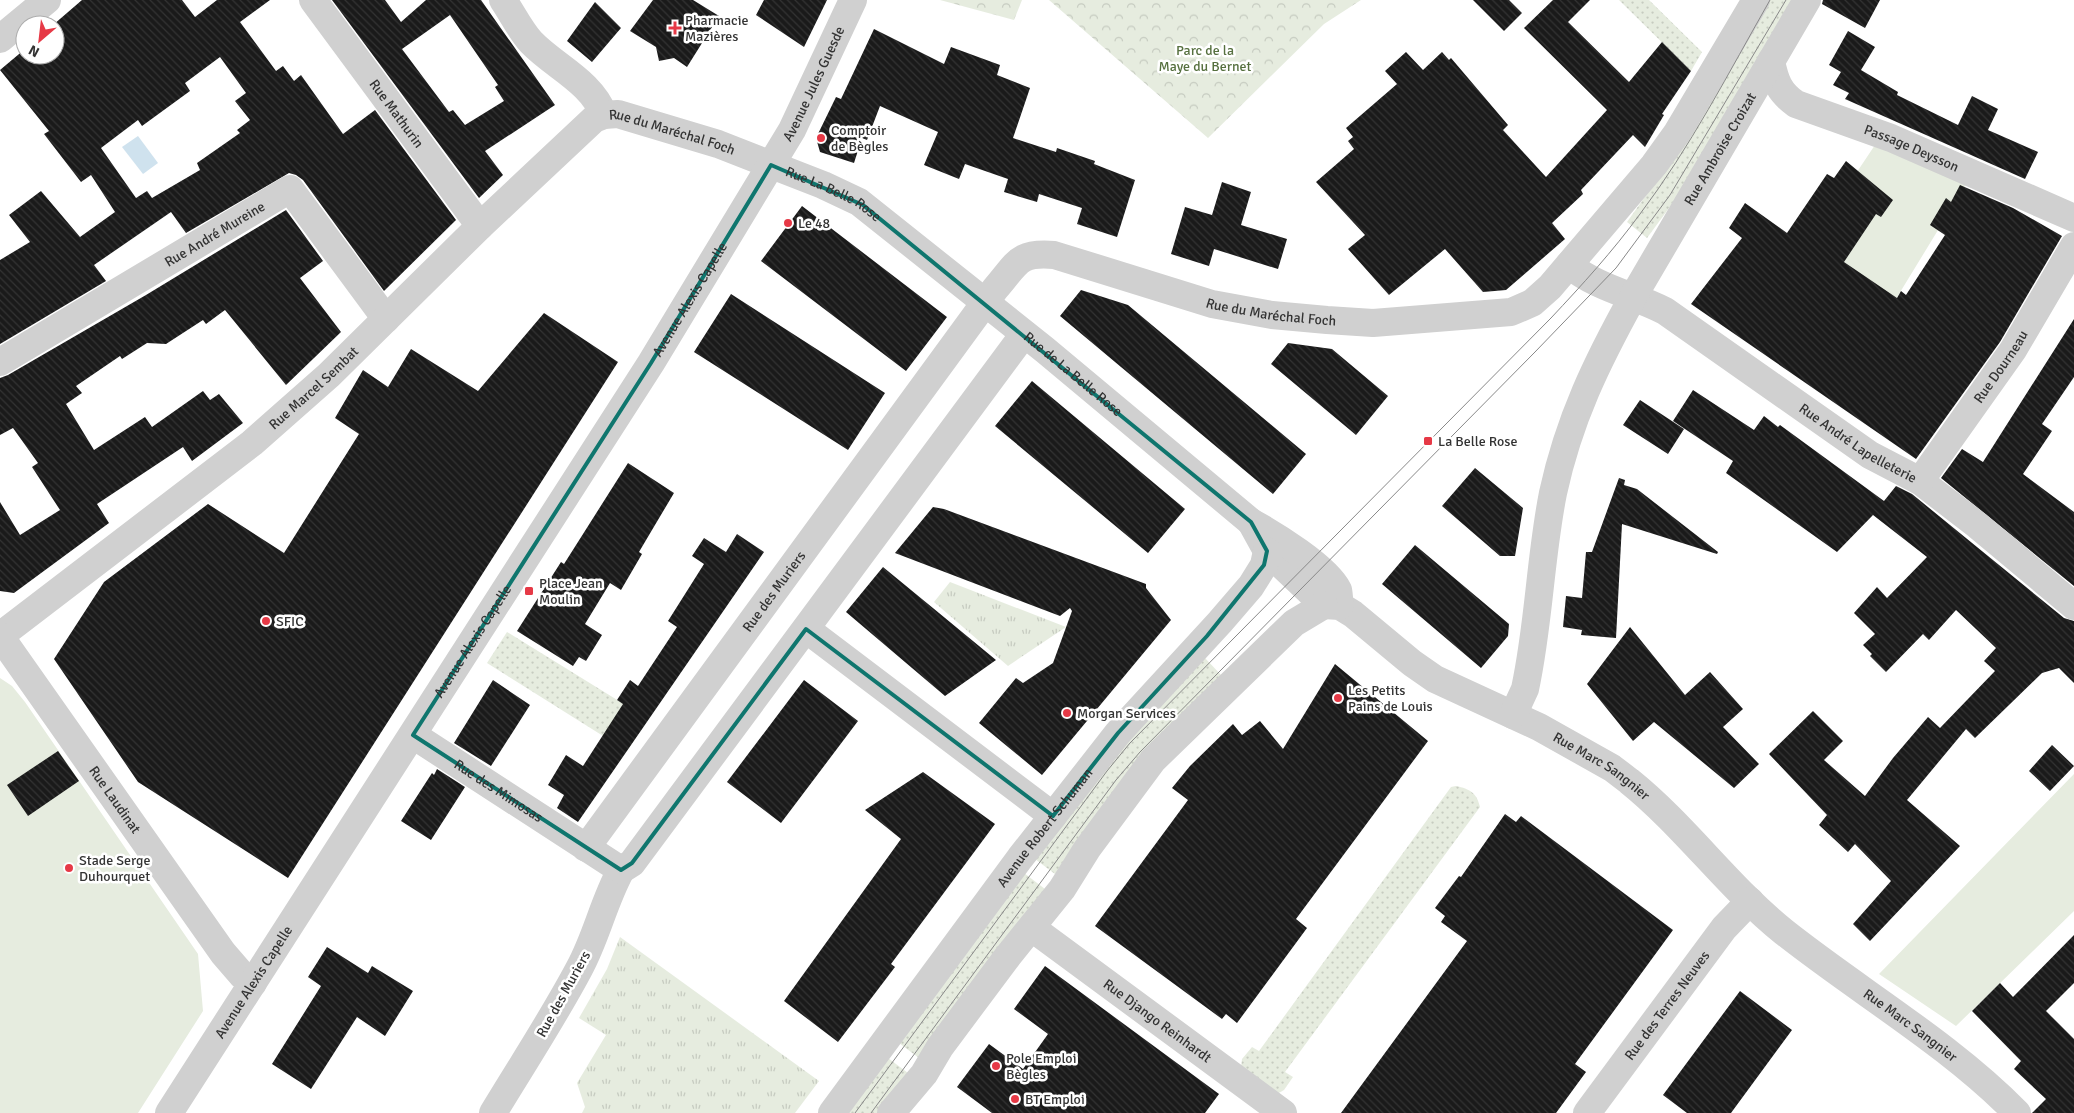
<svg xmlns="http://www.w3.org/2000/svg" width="2074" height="1113" viewBox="0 0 2074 1113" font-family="Signika,sans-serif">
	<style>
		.grass { fill: url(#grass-dots) }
		.forest { fill: url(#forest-crowns) }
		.park { fill: url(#park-tufts) }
		.garden { fill: #e6ecdf }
		.water { fill: #cfe2ee }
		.building { fill: url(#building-back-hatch); fill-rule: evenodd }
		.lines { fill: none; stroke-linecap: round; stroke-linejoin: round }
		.minor { stroke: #d0d0d0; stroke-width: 28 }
		.tertiary { stroke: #d0d0d0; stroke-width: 28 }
		.tram { stroke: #888; stroke-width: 1 }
		.marked { fill: none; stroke: #0f766e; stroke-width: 4; stroke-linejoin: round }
		.poi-dot { fill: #e63946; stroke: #fff; stroke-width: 2 }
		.labels { text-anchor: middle; stroke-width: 5; stroke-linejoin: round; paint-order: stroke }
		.poi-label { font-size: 14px; fill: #333; stroke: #fff; text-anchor: start }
		.park-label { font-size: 14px; fill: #56703f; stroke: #fff }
		.street-label { font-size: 14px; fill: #333; stroke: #fff }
	</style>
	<defs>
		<pattern id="grass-dots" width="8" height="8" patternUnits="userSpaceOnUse" patternTransform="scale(1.25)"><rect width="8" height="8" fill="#e6ecdf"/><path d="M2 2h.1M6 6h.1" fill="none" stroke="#c6cbc0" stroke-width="1.8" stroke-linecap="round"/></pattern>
		<pattern id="forest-crowns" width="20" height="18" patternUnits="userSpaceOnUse" patternTransform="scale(1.25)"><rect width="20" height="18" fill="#e6ecdf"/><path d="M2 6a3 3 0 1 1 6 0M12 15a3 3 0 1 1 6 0" fill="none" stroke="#c6cbc0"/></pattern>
		<pattern id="park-tufts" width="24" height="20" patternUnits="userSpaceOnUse" patternTransform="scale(1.25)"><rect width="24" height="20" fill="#e6ecdf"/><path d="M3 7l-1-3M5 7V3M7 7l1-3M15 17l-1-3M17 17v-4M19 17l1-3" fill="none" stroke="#c6cbc0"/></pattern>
		<pattern id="building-back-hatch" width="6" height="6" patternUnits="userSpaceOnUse" patternTransform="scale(1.25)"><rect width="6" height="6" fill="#1a1a1a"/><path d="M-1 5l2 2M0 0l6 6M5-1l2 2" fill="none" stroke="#333"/></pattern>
	</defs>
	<rect width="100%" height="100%" fill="#fff"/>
	<path class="grass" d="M1619 0H1649L1702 52 1691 71Z
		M1766 0H1795L1675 200 1647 238 1627 222 1664 170Z
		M507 632 648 719 627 751 487 663Z
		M1205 658 1222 676 1055 874 1035 859 1103 768Z
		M1456 786C1470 789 1477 793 1480 807L1285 1072 1293 1077 1284 1090 1277 1094 1241 1067 1242 1059 1252 1047 1259 1051 1451 787Z
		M1024 873 1045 889 919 1058 899 1043Z
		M888 1058 908 1073 878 1113H847Z"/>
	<path class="forest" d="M940 0H1022L1014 20Z
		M1049 0H1361L1324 24 1208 138Z"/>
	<path class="park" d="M950 582 1066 627 1008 666 934 602Z
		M620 937 819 1081 795 1113H582L585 1107 577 1083 606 1035 579 1018 607 969Z"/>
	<path class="garden" d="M1877 142 1968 181 1833 402 1760 317Z
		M0 678 12 686 25 702 198 954 203 1011 138 1113H0Z
		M2074 774V911L1956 1026 1879 974Z"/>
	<path class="water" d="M138 136 158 163 143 174 122 147Z"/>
	<path class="building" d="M82 0H182L195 17 217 0H270L240 22 276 71 283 66 294 81 301 75 343 134 375 110 456 220 384 291 303 180 296 175 289 173 186 233 171 212 94 265 106 281 0 344V260L30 242 9 215 41 191 80 237 115 212 91 175 81 182 44 134 49 131 0 70 25 49V55H55V25H53ZM220 57 246 93 235 101 250 120 237 130 240 133 197 163 200 170 152 198 147 191 136 198 101 148 138 120 142 126 190 91 185 83Z
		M332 0H385L401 22 426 0H481L555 105 485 151 503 175 479 198ZM450 15 498 85 495 87 504 101 465 125 453 110 449 112 402 49Z
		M653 0H693L719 16 687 67 674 58 659 61 656 47 630 31Z
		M764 0H827L804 47 756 15Z
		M1473 0H1509L1522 13 1504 31Z
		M1553 0H1590L1568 22 1629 82 1662 42 1691 71 1662 114 1664 115 1645 147 1633 135 1581 190 1583 194 1552 223 1565 239 1506 290 1483 292 1445 249 1389 295 1348 249 1365 235 1316 182 1354 149 1348 141 1353 137 1346 128 1397 84 1385 71 1406 52 1423 70 1442 52 1449 60 1451 58 1508 125 1503 130 1546 177 1607 110 1524 28Z
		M1823 0H1880L1865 28 1822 4Z
		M595 2 621 28 592 62 567 41Z
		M874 29 944 64 951 47 1000 65 997 75 1030 88 1013 138 1056 152 1057 148 1095 161 1094 164 1135 180 1117 237 1077 224 1082 208 1039 194 1037 202 1004 192 1008 179 965 164 959 179 924 165 938 132 880 106 867 140 862 138 854 163 820 152 816 138 836 97 841 99Z
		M1848 31 1875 47 1861 70 1898 92 1897 95 1958 125 1972 96 1998 109 1988 130 2038 152 2025 179 1845 99 1849 93 1833 85 1841 72 1829 65Z
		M1846 161 1893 200 1881 217 1876 214 1844 262 1897 298 1901 291 1906 295 1945 235 1930 225 1946 198 1951 202 1960 185 2013 208 2062 236 2000 342 1916 459 1691 304 1742 238 1729 228 1745 203 1787 233 1827 174 1834 178Z
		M1222 182 1251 192 1241 225 1287 239 1278 269 1214 249 1209 266 1171 254 1185 207 1212 215Z
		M802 206 947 317 906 371 761 261Z
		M286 210 323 261 300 278 341 332 286 385 225 310 206 324 203 320 166 344 147 343 122 359 120 356 76 386 82 393 66 404 94 450 145 417 152 427 203 391 210 400 219 394 243 423 192 461 183 447 97 504 109 523 14 593 0 591V502L20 535 60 510 32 467 38 463 13 428 0 435V378L8 375 146 295Z
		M1081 290 1128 305 1306 454 1273 494 1060 316Z
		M731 294 885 393 848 450 694 352Z
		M544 313 618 362 288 878 138 782 54 659 104 582 208 504 284 553 359 434 335 418 363 370 388 387 411 349 478 391Z
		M2074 319V377L2042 424 2052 431 2023 474 2074 512V586L1941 478 1962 449 1983 462Z
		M1288 343 1332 349 1388 396 1356 435 1271 364Z
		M1032 381 1185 509 1148 553 995 426Z
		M1693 390 1754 430 1764 416 1778 427 1780 425 1884 501 1896 486 1912 494 2064 618 2074 621V683L2059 668 2042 673 1975 738 1966 729 1907 800 1960 846 1870 941 1853 924 1891 881 1855 844 1848 852 1819 825 1827 815 1769 754 1813 711 1843 741 1824 760 1865 796 1893 758 1928 717 1940 728 1995 671 1984 661 1996 648 1956 610 1929 640 1923 634 1886 672 1870 656 1872 654 1863 645 1875 634 1854 613 1877 587 1887 598 1927 557 1873 515 1837 552 1726 473 1733 461 1673 421Z
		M1640 400 1684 429 1668 454 1623 425Z
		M628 463 674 493 652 530 639 552 642 554 621 590 610 583 585 624 602 635 586 661 579 657 573 666 517 631 561 562 564 564Z
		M1475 468 1523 508 1515 556H1500L1442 506Z
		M1619 478 1625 480 1624 485 1637 489 1718 552 1717 554 1622 524 1616 638 1581 635 1582 630 1563 627 1566 596 1582 598 1586 552H1592Z
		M933 507 944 509 1146 584V588L1171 620 1042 775 979 723 1016 678 1023 683 1053 663 1072 611 1070 608 1060 616 895 553Z
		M737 534 764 552 578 822 557 808 564 795 548 785 566 755 583 766 623 704 617 700 630 680 638 686 677 627 668 621 704 564 692 556 704 538 726 552Z
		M1415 545 1509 624 1508 636 1481 668 1382 584Z
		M883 567 939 613 996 660 945 696 846 612Z
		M1630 627 1685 695 1710 672 1743 709 1723 727 1759 764 1734 788 1654 722 1633 741 1587 684Z
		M1335 664 1428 741 1296 919 1307 928 1237 1023 1226 1014 1222 1019 1095 926 1188 800 1172 788 1190 766 1233 724 1242 735 1260 721 1283 749Z
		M493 680 530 705 491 766 454 743Z
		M804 680 858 721 781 823 727 782Z
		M2052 745 2074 766 2050 791 2029 771Z
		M58 751 79 781 28 816 7 785Z
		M437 769 465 787 431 840 401 821 432 773 434 775Z
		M923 772 995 824 891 964 895 967 838 1042 784 1001 901 839 865 810Z
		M1505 814 1516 822 1521 816 1673 930 1575 1064 1586 1072 1556 1113H1341L1467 941 1441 922 1445 916 1435 908 1459 876 1461 877Z
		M2074 935V983L2046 1011 2074 1039V1113H2032L2046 1099 2014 1069 2021 1061 1972 1011 2000 983 2013 997Z
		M327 947 368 973 372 966 413 991 385 1036 357 1017 311 1089 272 1064 321 986 308 977Z
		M1045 966 1219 1094 1205 1113H992L957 1087 989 1044 1023 1069 1048 1034 1014 1009Z
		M1740 991 1792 1030 1731 1113H1687L1663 1095Z"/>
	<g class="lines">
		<g class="minor">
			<path id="s1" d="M313 0 480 226"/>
			<path d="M503 0C512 13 520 30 531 42 555 67 591 81 604 115"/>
			<path d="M0 39 47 0"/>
			<path id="s2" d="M1771 61C1775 81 1779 92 1796 104L1891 138 2074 218"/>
			<path id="s3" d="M1569 265C1599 289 1632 294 1665 311L1870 455 1920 481 1977 525 2074 606"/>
			<path id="s4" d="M0 362 290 189 386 319"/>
			<path id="s5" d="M1920 481 2013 350 2074 246"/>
			<path id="s6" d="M1251 522 1267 551 1324 605 1340 606 1353 614 1412 663 1435 679 1539 727 1612 768 1629 781C1685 826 1728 887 1784 932 1861 993 1948 1043 2017 1113"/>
			<path d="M806 629 1053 816"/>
			<path id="s7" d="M0 636 252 443 329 375 480 226 594 119 604 115 618 114 718 144 823 185 859 202 1045 350 1251 522C1273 534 1327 567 1338 590 1339 594 1339 601 1340 606"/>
			<path id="s8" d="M0 636 223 953 242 975 253 983"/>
			<path id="s9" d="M1513 715 1525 689C1539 625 1540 558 1553 493 1569 419 1597 362 1633 297L1807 0"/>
			<path id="s10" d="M413 735 621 870C603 903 597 936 579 969 553 1018 522 1065 493 1113"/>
			<path id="s11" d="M586 848 995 289C1018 263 1017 252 1054 255L1212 304 1272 315 1327 320 1373 323 1511 312 1532 303 1550 287 1654 165 1677 133 1756 0"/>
			<path d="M621 870 632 863 1024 334"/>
			<path id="s12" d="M1032 928 1283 1113"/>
			<path id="s13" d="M832 1113 1020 858 1118 733 1220 622 1251 586 1264 565 1267 551"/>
			<path d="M891 1113 924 1074 940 1047 1008 956 1062 889 1087 849 1153 760 1294 623 1324 605"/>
			<path id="s14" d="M1587 1113 1724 928 1750 901"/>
		</g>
		<path class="tertiary" id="s15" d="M169 1113 651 363 792 130 853 0"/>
		<path class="tram" d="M855 1113 1107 771 1130 743 1551 318C1582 285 1613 251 1640 214 1690 148 1729 72 1770 0
			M871 1113 1116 780 1140 752 1535 352 1616 268 1670 195 1786 0"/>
	</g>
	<path class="marked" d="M771 165 863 205 1251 522 1267 551 1264 565 1207 636 1118 733 1053 816 806 629 632 863 621 870 413 735 651 363Z"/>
	<g class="poi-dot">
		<path d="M672.5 20.5h5v5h5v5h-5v5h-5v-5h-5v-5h5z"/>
		<circle cx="821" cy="138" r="5"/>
		<circle cx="788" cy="223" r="5"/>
		<rect x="1423" y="436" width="10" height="10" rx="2.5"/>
		<rect x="524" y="586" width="10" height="10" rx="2.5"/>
		<circle cx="266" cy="621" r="5"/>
		<circle cx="1338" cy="698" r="5"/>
		<circle cx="1067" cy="713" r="5"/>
		<circle cx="69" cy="868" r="5"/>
		<circle cx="996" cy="1066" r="5"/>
		<circle cx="1015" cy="1099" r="5"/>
	</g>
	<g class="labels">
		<g class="poi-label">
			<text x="685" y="25">Pharmacie<tspan x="685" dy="16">Mazières</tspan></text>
			<text x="831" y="135">Comptoir<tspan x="831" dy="16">de Bègles</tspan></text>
			<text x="798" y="228">Le 48</text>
			<text x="1438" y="446">La Belle Rose</text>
			<text x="539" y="588">Place Jean<tspan x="539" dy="16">Moulin</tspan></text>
			<text x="276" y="626">SFIC</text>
			<text x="1348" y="695">Les Petits<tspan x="1348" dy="16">Pains de Louis</tspan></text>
			<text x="1077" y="718">Morgan Services</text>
			<text x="79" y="865">Stade Serge<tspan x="79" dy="16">Duhourquet</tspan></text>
			<text x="1006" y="1063">Pole Emploi<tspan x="1006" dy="16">Bègles</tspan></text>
			<text x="1025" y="1104">BT Emploi</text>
		</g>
		<g class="park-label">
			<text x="1205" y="55">Parc de la<tspan x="1205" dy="16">Maye du Bernet</tspan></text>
		</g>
		<g class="street-label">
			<text dy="5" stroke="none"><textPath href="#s15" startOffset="1215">Avenue Jules Guesde</textPath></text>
			<text dy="5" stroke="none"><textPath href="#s1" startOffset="141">Rue Mathurin</textPath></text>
			<text dy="5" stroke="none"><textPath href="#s7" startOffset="870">Rue du Maréchal Foch</textPath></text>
			<text dy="5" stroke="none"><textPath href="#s9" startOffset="611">Rue Ambroise Croizat</textPath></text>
			<text dy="5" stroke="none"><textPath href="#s2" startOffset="175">Passage Deysson</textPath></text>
			<text dy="5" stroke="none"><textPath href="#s7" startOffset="1044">Rue La Belle Rose</textPath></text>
			<text dy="5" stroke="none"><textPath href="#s4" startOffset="250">Rue André Mureine</textPath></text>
			<text dy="5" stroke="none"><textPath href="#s15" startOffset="966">Avenue Alexis Capelle</textPath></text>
			<text dy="5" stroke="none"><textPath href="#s11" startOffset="991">Rue du Maréchal Foch</textPath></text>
			<text dy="5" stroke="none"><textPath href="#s5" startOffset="140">Rue Dourneau</textPath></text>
			<text dy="5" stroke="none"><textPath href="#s7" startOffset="1345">Rue de La Belle Rose</textPath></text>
			<text dy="5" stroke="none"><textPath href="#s7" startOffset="400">Rue Marcel Sembat</textPath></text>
			<text dy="5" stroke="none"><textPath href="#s3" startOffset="341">Rue André Lapelleterie</textPath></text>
			<text dy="5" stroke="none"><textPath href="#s11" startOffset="318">Rue des Muriers</textPath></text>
			<text dy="5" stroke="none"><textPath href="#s15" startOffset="561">Avenue Alexis Capelle</textPath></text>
			<text dy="5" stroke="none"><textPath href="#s6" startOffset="436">Rue Marc Sangnier</textPath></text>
			<text dy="5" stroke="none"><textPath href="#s10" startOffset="102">Rue des Mimosas</textPath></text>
			<text dy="5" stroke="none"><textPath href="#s8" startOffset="200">Rue Laudinat</textPath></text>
			<text dy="5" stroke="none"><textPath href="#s13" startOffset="356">Avenue Robert Schuman</textPath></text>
			<text dy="5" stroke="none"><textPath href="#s15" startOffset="156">Avenue Alexis Capelle</textPath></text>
			<text transform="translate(563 994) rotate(-61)" y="5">Rue des Muriers</text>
			<text dy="5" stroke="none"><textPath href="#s14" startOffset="134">Rue des Terres Neuves</textPath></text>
			<text dy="5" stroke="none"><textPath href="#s12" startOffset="156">Rue Django Reinhardt</textPath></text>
			<text dy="5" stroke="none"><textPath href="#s6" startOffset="841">Rue Marc Sangnier</textPath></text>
		</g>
	</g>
	<g transform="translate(40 40) rotate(208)"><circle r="24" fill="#ffffff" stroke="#adadad"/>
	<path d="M0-4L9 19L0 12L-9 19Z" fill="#e63946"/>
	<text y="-8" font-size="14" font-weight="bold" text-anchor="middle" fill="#333333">N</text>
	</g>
</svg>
